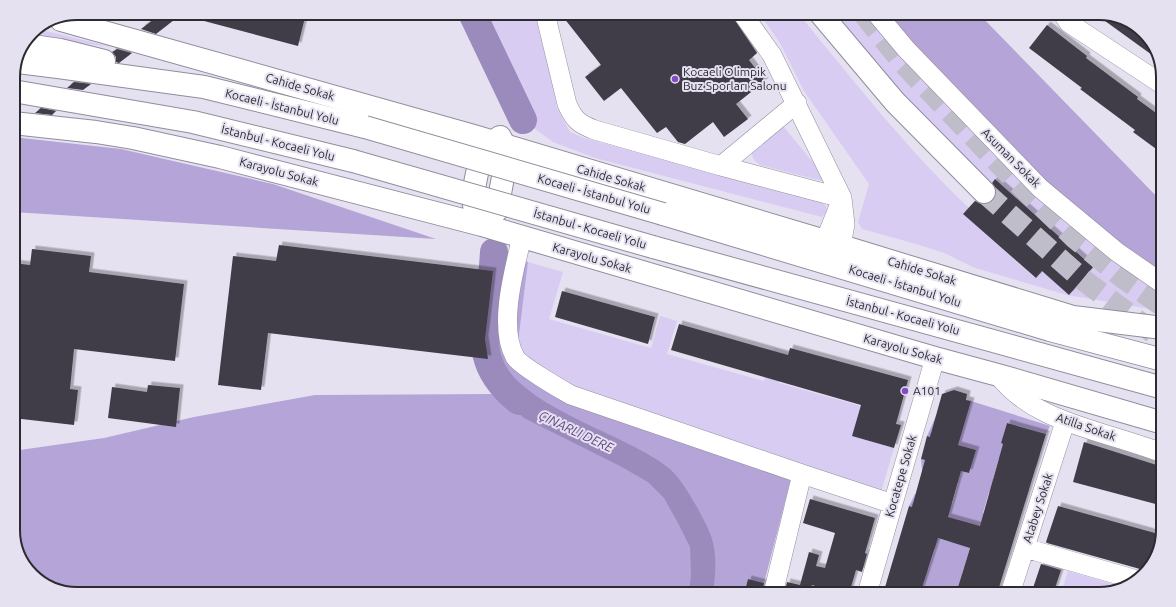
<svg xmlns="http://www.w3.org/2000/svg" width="1176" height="607" viewBox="0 0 1176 607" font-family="Ubuntu,sans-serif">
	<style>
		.green { fill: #d9ccf3 }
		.forest { fill: #b5a4d7 }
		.water { fill: #9b8abc }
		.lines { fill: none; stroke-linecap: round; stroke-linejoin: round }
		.river { stroke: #9b8abc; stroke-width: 28 }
		.building { fill: #403c49; filter: url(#shadow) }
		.highway-tunnel { stroke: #c0bdca; stroke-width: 22; stroke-dasharray: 22 11; stroke-linecap: butt }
		.minor-casing { stroke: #928d9c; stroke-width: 20 }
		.major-casing { stroke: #928d9c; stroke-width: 24 }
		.highway-casing { stroke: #928d9c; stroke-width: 24 }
		.minor { stroke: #fff; stroke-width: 19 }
		.major { stroke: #fff; stroke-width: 22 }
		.highway { stroke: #fff; stroke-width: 22 }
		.highway-bridge-casing { stroke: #928d9c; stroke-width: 24; stroke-linecap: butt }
		.highway-bridge { stroke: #fff; stroke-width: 22 }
		.poi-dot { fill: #804dc5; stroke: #e5e1f0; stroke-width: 1.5 }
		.labels { text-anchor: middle; stroke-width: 4; stroke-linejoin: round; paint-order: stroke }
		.poi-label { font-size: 12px; fill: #2c2b30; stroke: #e5e1f0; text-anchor: start }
		.street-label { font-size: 12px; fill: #2c2b30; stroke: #e5e1f0 }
		.water-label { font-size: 13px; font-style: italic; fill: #5d4585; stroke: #e5e1f0 }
		.rim { fill: none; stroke: #2c2b30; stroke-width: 2 }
	</style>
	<defs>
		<filter id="shadow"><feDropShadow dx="3.5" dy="-3.5" stdDeviation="0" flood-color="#0004"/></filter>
	</defs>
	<rect width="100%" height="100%" fill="#e5e1f0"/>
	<path class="green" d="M473 13H539L557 108 570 132 584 138 822 203 826 206 827 211 822 217 595 158 553 142 523 120Z
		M759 13H798C853 80 906 148 969 208L963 214 1035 278 1042 271 1069 294 1093 266 995 179 991 184 885 76 834 13H876L1163 291V311L1067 295 975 268 944 253 916 244 862 229 858 222 869 184 804 91 780 43Z
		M38 29 112 47 30 37 32 31Z
		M783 126 830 183 760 165C755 161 752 159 752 152Z
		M528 262 563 272 549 319 651 348 660 316 677 321 667 354 764 381 774 348 788 352 779 383 861 406 852 436 894 448 879 499 571 395 516 359Z
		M1068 571 1122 587 1100 594H1061Z"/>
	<path class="forest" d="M876 13H978L1163 203V284L1117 252Z
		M13 137 121 149 273 184 436 239 13 212Z
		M494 252 528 262 516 359 558 389 793 471 764 583 748 579 744 594H77L48 587 24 566 13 535V451L104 438 194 417 315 395 497 394 508 392 488 359Z
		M971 401 1050 426 1046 434 1007 423 1001 443 1040 455 1036 468 999 458 993 479 1029 490 1025 502 989 492 983 513 1019 523 1014 536 977 525 962 574 979 579 969 594 957 590 956 594H920L924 581 890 571 893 561 928 570 935 549 900 538 903 528 951 542 958 520 909 506 915 494 952 504 958 483 950 478 922 470 921 459 969 473 975 450 927 436 936 416Z"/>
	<path class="water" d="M494 252 503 255C501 271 498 287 496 303 494 313 491 325 493 336 500 404 619 429 666 466 680 476 688 493 697 507 702 517 711 532 713 543 717 559 715 578 713 594H689L691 575 690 547 678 523 664 498 648 482 620 466 524 418 497 394 508 392 494 374 488 359 484 337Z"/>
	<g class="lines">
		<path class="river" d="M472 13 523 120
			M494 252C493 270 491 287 489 305 486 323 482 342 488 360 493 376 506 391 519 401"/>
	</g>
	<path class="building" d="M162 13H183L156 34 141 29Z
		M190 13H306L298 46 189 17Z
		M560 13H730L757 53 749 60 765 81 736 104 748 119 724 137 713 122 685 144 678 142 666 127 657 133 621 88 604 101 585 77 601 65Z
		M1094 13H1099L1128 20 1152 42 1159 60Z
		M1047 25 1087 56 1086 58 1138 97 1137 99 1163 118V154L1133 132 1135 130 1080 89 1082 88 1029 48Z
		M117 49 132 53 119 63 116 62V57L112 52Z
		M74 82 91 84 83 90 67 88Z
		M41 108 56 111 52 115 35 113Z
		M995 179 1093 267 1069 295 1042 271 1036 278 963 214 975 201 981 204H987L993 201 996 195V189L992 183Z
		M279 245 493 271 485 339 488 359 268 333 261 390 218 385 233 256 276 261Z
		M32 249 91 256 89 272 184 284 175 361 74 349 70 389 78 390 74 425 13 418V263L30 265Z
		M562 291 655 317 648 344 555 317Z
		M679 324 788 355 790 348 908 380 896 424 901 425 894 448 852 436 861 405 671 350Z
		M148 385 180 388 176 427 108 418 112 387 147 392Z
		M954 390 967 394 966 400 971 401 958 445 976 450 969 473 961 471 948 517 980 526 1003 444 1001 443 1007 423 1046 434 997 594H956L970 548 938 538 920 594H883L909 506 912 507 925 460 921 459 927 436 930 437 942 394Z
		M1084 442 1163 467V506L1073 482Z
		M810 499 875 518 865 553 867 554 862 572 856 570 849 594 823 587 822 588 812 585 811 587 819 589V594H784L787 582 800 585 809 552 819 555 816 566 825 568 835 533 803 523Z
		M1058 506 1162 535 1156 559 1145 572 1140 569 1047 543 1046 542Z
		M1041 564 1061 570 1053 594H1031Z
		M748 579 764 583 762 594H744Z"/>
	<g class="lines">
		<path class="highway-tunnel" d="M863 13 903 63 1013 178 1075 238 1122 277 1163 306
			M984 192 1082 279 1163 340"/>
		<defs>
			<path id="minor" d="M545 13 567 104C574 120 579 124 595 130L721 166 797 103
				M742 13 772 55 842 198 845 224 841 246
				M876 13 906 49 1040 188 1117 252 1163 284
				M1062 13 1069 23 1163 85
				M721 166 842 198
				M522 237C514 270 498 327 515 357 519 365 562 390 571 395L802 474 773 594
				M825 241 841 201
				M998 375C1024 409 1065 422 1104 434 1124 440 1143 446 1163 453
				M802 474 893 504
				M1025 548 1137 580
				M867 594 935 358
				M1010 594 1065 422"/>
			<path id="major" d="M61 20 474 136 825 241 1073 317 1163 328
				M13 123 96 132 133 138 220 157 482 225 935 358 998 375 1163 423
				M500 137 506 148 507 155 497 210 482 225C479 219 475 212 474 205 472 191 478 162 486 150 489 144 495 140 500 137Z"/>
			<path id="highway" d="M820 13 895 102 984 192
				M26 45 60 50 104 61
				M18 62 58 67 204 87 365 127
				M13 91 193 122 353 161
				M663 214 1050 330 1163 360
				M653 247 1163 388"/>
		</defs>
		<use href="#minor" class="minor-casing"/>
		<use href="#major" class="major-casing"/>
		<use href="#highway" class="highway-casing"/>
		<use href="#minor" class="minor"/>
		<use href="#major" class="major"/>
		<use href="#highway" class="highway"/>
		<defs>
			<path id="highway-bridge" d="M365 127 663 214
				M353 161 653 247"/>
		</defs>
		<use href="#highway-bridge" class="highway-bridge-casing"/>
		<use href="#highway-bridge" class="highway-bridge"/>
	</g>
	<g class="poi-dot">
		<circle cx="675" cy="79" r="4"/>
		<circle cx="905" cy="391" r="4"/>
	</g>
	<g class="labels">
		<g class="poi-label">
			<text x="683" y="76">Kocaeli Olimpik<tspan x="683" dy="14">Buz Sporları Salonu</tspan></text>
			<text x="913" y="395">A101</text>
		</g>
		<g class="street-label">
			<text transform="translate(300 87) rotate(16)" y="4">Cahide Sokak</text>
			<text transform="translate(282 107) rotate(14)" y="4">Kocaeli - İstanbul Yolu</text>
			<text transform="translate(278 143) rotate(14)" y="4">İstanbul - Kocaeli Yolu</text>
			<text transform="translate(1011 158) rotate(45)" y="4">Asuman Sokak</text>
			<text transform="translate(279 172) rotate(15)" y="4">Karayolu Sokak</text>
			<text transform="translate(611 178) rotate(16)" y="4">Cahide Sokak</text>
			<text transform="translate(594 194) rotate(16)" y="4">Kocaeli - İstanbul Yolu</text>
			<text transform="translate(590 229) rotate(16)" y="4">İstanbul - Kocaeli Yolu</text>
			<text transform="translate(592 258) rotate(16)" y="4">Karayolu Sokak</text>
			<text transform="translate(922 271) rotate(17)" y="4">Cahide Sokak</text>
			<text transform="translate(905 286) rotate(17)" y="4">Kocaeli - İstanbul Yolu</text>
			<text transform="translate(903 316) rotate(15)" y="4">İstanbul - Kocaeli Yolu</text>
			<text transform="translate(903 349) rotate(16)" y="4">Karayolu Sokak</text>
			<text transform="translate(1086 427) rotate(19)" y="4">Atilla Sokak</text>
			<text transform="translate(901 476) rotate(-74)" y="4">Kocatepe Sokak</text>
			<text transform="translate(1038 508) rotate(-72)" y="4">Atabey Sokak</text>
		</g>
		<g class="water-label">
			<text transform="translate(576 431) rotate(25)" y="5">ÇINARLI DERE</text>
		</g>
	</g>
	<path d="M0 0H1176V607H0ZM77 20H1099A57 57 0 0 1 1156 77V530A57 57 0 0 1 1099 587H77A57 57 0 0 1 20 530V77A57 57 0 0 1 77 20Z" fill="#e5e1f0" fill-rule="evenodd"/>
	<path class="rim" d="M77 20H1099A57 57 0 0 1 1156 77V530A57 57 0 0 1 1099 587H77A57 57 0 0 1 20 530V77A57 57 0 0 1 77 20Z"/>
</svg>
